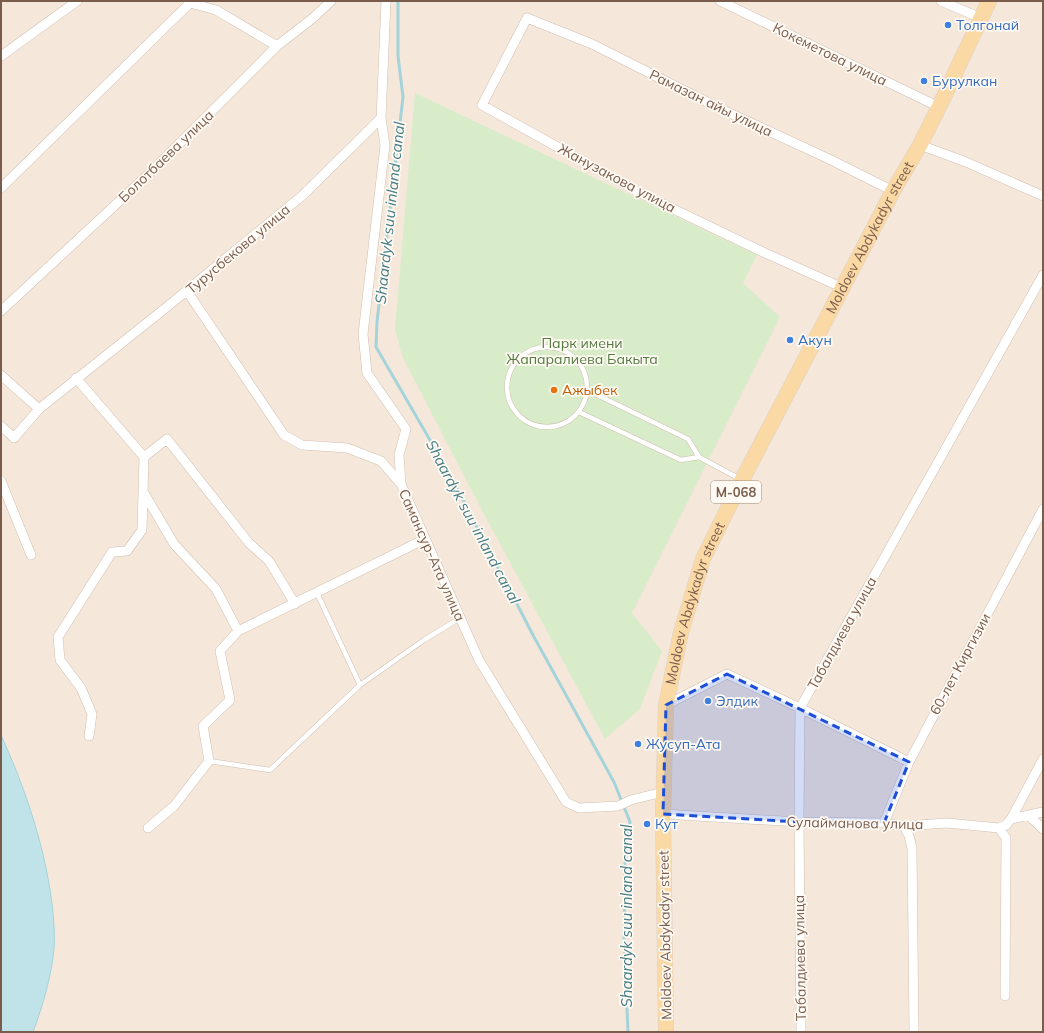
<svg xmlns="http://www.w3.org/2000/svg" width="1044" height="1033" viewBox="0 0 1044 1033" font-family="Mulish,sans-serif">
	<style>
		.residential { fill: #f5e8da }
		.green { fill: #d8ecc9 }
		.water { fill: #bfe3e8; stroke: #a5d3da }
		.lines { fill: none; stroke-linecap: round; stroke-linejoin: round }
		.stream { stroke: #a5d3da; stroke-width: 3 }
		.lane-casing { stroke: #d1beb0; stroke-width: 5.5 }
		.street-casing { stroke: #d1beb0; stroke-width: 10 }
		.primary-casing { stroke: #dad1cd; stroke-width: 16 }
		.lane { stroke: #fff; stroke-width: 4.5 }
		.street { stroke: #fff; stroke-width: 9 }
		.primary { stroke: #fbd9a5; stroke-width: 15 }
		.marked { fill: #1d4ed8; fill-opacity: 0.2; stroke: #1d4ed8; stroke-width: 3; stroke-dasharray: 8 5; stroke-linejoin: round }
		.shop-dot { fill: #3f7fe0; stroke: #fffaf3; stroke-width: 1.5 }
		.food-dot { fill: #e8710a; stroke: #fffaf3; stroke-width: 1.5 }
		.labels { text-anchor: middle; stroke-width: 3.5; stroke-linejoin: round; paint-order: stroke }
		.shield { fill: #fffaf3; stroke: #a28b7f; stroke-width: 1 }
		.shield-label { font-size: 13px; font-weight: bold; fill: #7a5c4d }
		.shop-label { font-size: 14px; fill: #366cbe; stroke: #fffaf3; text-anchor: start }
		.street-label { font-size: 14px; fill: #7a5c4d; stroke: #fffaf3 }
		.park-label { font-size: 14px; fill: #537a41; stroke: #fffaf3 }
		.food-label { font-size: 14px; fill: #c56008; stroke: #fffaf3; text-anchor: start }
		.water-label { font-size: 15px; font-style: italic; fill: #437c86; stroke: #fffaf3 }
	</style>
	<rect width="100%" height="100%" fill="#fdf6ec"/>
	<path class="residential" d="M1 1H1043V1032H1Z"/>
	<path class="green" d="M415 93 757 255 743 283 780 317 632 613 662 651 640 709 605 739 478 503 402 356 395 329Z"/>
	<path class="water" d="M1 735C26 790 47 852 53 913 54 924 55 938 54 949 51 978 43 1005 33 1032H1Z"/>
	<g class="lines">
		<path class="stream" d="M398 1V56L403 97 377 322 376 347 448 471 534 637 614 782 630 822 625 863 624 941 628 1032"/>
		<defs>
			<path id="lane" d="M507 387a40 40 0 1 1 80 0a40 40 0 1 1-80 0Z
				M587 390 688 439 699 457
				M579 412 681 460 699 457 740 479
				M317 593 360 685
				M209 761 270 770 360 685 424 640 460 618"/>
			<path id="street" d="M720 1 939 107
				M941 1 981 18
				M1 56 77 1
				M381 118 385 145 363 334 367 373 406 429 399 455 401 484
				M920 145 966 162 1043 196
				M1 188 190 3 216 10 277 46
				M843 288 765 253 640 193 482 105 527 18 592 44 721 109 827 158 893 191
				M187 291 284 435 302 445 347 448 381 461 401 484 479 660 566 802 579 808 618 806 631 800 663 792
				M1 311 154 169 277 46 313 18 331 1
				M1 375 39 409
				M76 378 144 457 142 530 127 551 112 552 58 637 60 660 81 688 92 714 89 736
				M1 426 14 438 39 409 168 306 303 195 381 118 386 1
				M144 457 167 439 249 543 269 561 295 604
				M1 481 31 555
				M144 493 174 544 216 589 238 631
				M666 705 727 674 800 708 909 762
				M663 814 799 822 884 823 904 826 947 823 999 828 1006 825 1011 819 1043 812
				M1028 815 1043 829
				M1011 819 1043 759
				M884 823 909 762 1043 509
				M904 826 909 836 912 848 914 1032
				M148 828 174 806 209 761 203 726 230 700 220 651 238 631 425 539
				M999 828 1006 838 1005 996
				M801 1032 799 822 800 708 1043 275"/>
			<g id="primary">
				<path id="s1" d="M666 1032 663 814 666 705 681 632 703 559 742 480 893 191 920 145 939 107 989 1"/>
			</g>
		</defs>
		<use href="#lane" class="lane-casing"/>
		<use href="#street" class="street-casing"/>
		<use href="#primary" class="primary-casing"/>
		<use href="#lane" class="lane"/>
		<use href="#street" class="street"/>
		<use href="#primary" class="primary"/>
	</g>
	<path class="marked" d="M727 674 909 762 884 823 799 822 663 814 666 705Z"/>
	<g class="shop-dot">
		<circle cx="948" cy="25" r="4"/>
		<circle cx="924" cy="81" r="4"/>
		<circle cx="790" cy="340" r="4"/>
		<circle cx="708" cy="701" r="4"/>
		<circle cx="638" cy="744" r="4"/>
		<circle cx="647" cy="824" r="4"/>
	</g>
	<circle class="food-dot" cx="554" cy="390" r="4"/>
	<g class="labels">
		<rect class="shield" x="711" y="481" width="50" height="22" rx="3"/>
		<g class="shield-label">
			<text x="736" y="497">М-068</text>
		</g>
		<g class="shop-label">
			<text x="956" y="30">Толгонай</text>
			<text x="932" y="86">Бурулкан</text>
			<text x="798" y="345">Акун</text>
			<text x="716" y="706">Элдик</text>
			<text x="646" y="749">Жусуп-Ата</text>
			<text x="655" y="829">Кут</text>
		</g>
		<g class="street-label">
			<text transform="translate(830 54) rotate(26)" y="5">Кокеметова улица</text>
			<text transform="translate(711 103) rotate(26)" y="5">Рамазан айы улица</text>
			<text transform="translate(166 156) rotate(-44)" y="5">Болотбаева улица</text>
			<text transform="translate(617 178) rotate(28)" y="5">Жанузакова улица</text>
			<text dy="5" stroke="none"><textPath href="#s1" startOffset="840">Moldoev Abdykadyr street</textPath></text>
			<text transform="translate(238 249) rotate(-40)" y="5">Турусбекова улица</text>
			<text transform="translate(432 555) rotate(66)" y="5">Самансур-Ата улица</text>
			<text dy="5" stroke="none"><textPath href="#s1" startOffset="433">Moldoev Abdykadyr street</textPath></text>
			<text transform="translate(842 633) rotate(-61)" y="5">Табалдиева улица</text>
			<text transform="translate(960 664) rotate(-62)" y="5">60-лет Киргизии</text>
			<text transform="translate(855 823) rotate(1)" y="5">Сулайманова улица</text>
			<text transform="translate(665 935) rotate(-91)" y="5">Moldoev Abdykadyr street</text>
			<text transform="translate(800 958) rotate(-91)" y="5">Табалдиева улица</text>
		</g>
		<g class="park-label">
			<text x="582" y="348">Парк имени<tspan x="582" dy="16">Жапаралиева Бакыта</tspan></text>
		</g>
		<g class="food-label">
			<text x="562" y="395">Ажыбек</text>
		</g>
		<g class="water-label">
			<text transform="translate(390 213) rotate(-84)" y="5">Shaardyk suu inland canal</text>
			<text transform="translate(473 522) rotate(62)" y="5">Shaardyk suu inland canal</text>
			<text transform="translate(627 916) rotate(-90)" y="5">Shaardyk suu inland canal</text>
		</g>
	</g>
	<rect width="1044" height="1033" fill="none" stroke="#7a5c4d" stroke-width="4"/>
</svg>
